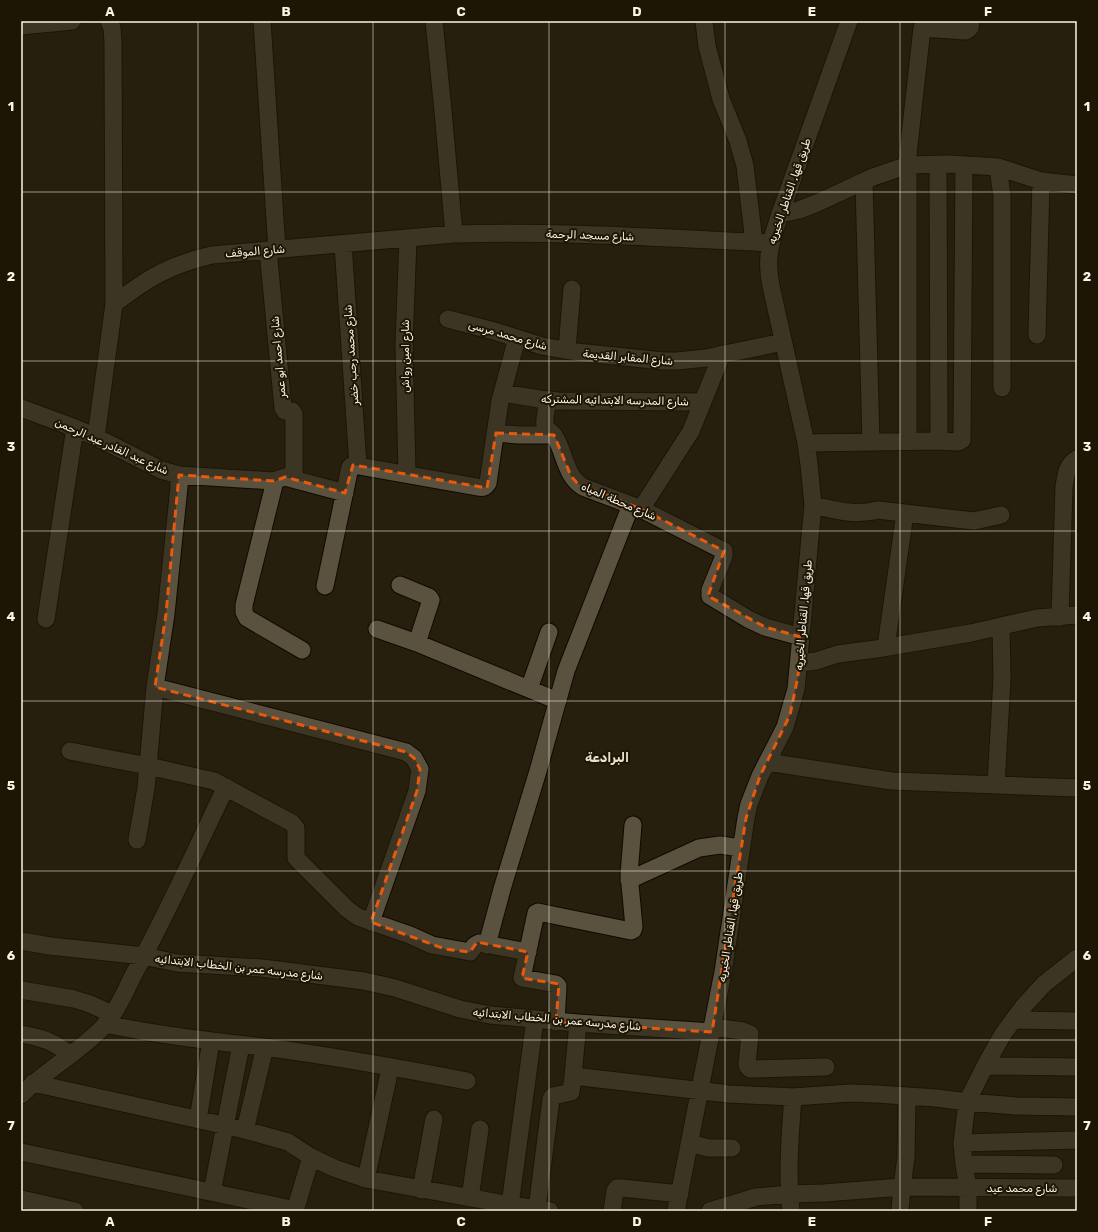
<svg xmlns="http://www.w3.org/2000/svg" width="1098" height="1232" viewBox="0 0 1098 1232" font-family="Rubik,'Noto Naskh Arabic',sans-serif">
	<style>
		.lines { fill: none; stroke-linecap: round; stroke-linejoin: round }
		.minor-casing { stroke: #100900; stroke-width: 19 }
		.minor { stroke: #5a513e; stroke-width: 17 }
		.marked { fill: none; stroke: #e8590c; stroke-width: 3; stroke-dasharray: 8 5; stroke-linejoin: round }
		.grid { fill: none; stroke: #faf4e9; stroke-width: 1; stroke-opacity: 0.55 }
		.labels { text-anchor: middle; stroke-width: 4; stroke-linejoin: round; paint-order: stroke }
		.street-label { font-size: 11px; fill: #faf4e9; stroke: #1e1605 }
		.quarter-label { font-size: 13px; font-weight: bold; fill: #ebe1ca; stroke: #1e1605 }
		.neatline { fill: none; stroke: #faf4e9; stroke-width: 1.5 }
		.grid-label { font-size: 13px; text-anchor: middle; font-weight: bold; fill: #faf4e9 }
	</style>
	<rect width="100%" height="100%" fill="#271f0e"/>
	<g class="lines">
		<defs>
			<path id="minor" d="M262 21 277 250
				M434 21 443 111 454 234
				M704 21 707 46 721 99 738 141 745 166 754 242
				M21 26 72 21
				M938 164 939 441
				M998 167 1002 196V388
				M864 182 871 442
				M780 214 799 210 817 203 873 177 908 165 949 164 998 167 1041 181 1077 185
				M343 244 358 465
				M268 250 283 408 285 411H292L294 414V479
				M114 304C148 278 169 265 212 255L454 234C559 231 665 238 771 243
				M448 319 494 331 542 346 576 352 663 361H677L706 358 783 342
				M1037 335 1041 181
				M567 350 572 289
				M503 393 539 399 558 401 703 402
				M548 400C547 408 544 417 545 425 546 430 552 432 555 437 565 453 565 476 583 487L641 509 722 550 724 551V556L710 590V596L748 619 765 627 801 637
				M21 408 75 428 96 437 161 470 179 475 273 481 285 477 345 493
				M496 433 518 435H554
				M96 437 114 304 113 42 112 28 109 21
				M908 441V154L922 28 966 31 970 28 971 21
				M806 443 939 441 958 442 962 440 964 165
				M407 474 404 344 408 238
				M179 475V487L166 614 155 687 148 766 214 781 292 823 296 828V858L347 909 358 917 410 935 432 945 470 952 475 945 479 943 528 952
				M275 481 244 605V612L247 618 302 650
				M813 505C833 510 856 516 878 510L974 521 1001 515
				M641 509 691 431 722 354
				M400 585 429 597 431 600 417 643
				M325 586 350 467 353 465 477 487C483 488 485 488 488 483L500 401 517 338
				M1060 617 1064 487C1066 476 1066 465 1077 459
				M46 619 75 428
				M377 629 417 643 558 701
				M886 647 905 513
				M799 663 816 661 838 654 876 649 971 633 1037 618 1077 615
				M155 687 406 752 414 758 420 769 417 791 371 922
				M529 689 549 632
				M70 751 148 766 146 788 137 840
				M767 762 892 781 1077 788
				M996 785 1002 679 1001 626
				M629 880 699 848 720 845 741 848
				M21 941 50 946 144 956 177 963 262 968 364 981 395 988 460 1009 490 1015 578 1023 712 1032
				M487 945 502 889 538 771 566 671 631 505
				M21 990 74 999 90 1004 112 1014
				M1013 1020 1077 1021
				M556 1022 558 986 556 984 522 978 536 913 538 912 631 931 633 930 634 927 629 874 633 825
				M578 1023 573 1076 729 1094 793 1097 851 1093 877 1094 936 1098 967 1102 1016 1106 1077 1107
				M105 1024C157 1035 211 1041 264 1047 332 1056 399 1068 467 1081
				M713 1027 743 1031 750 1034 747 1064 748 1067 750 1069 826 1067
				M21 1034C43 1038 53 1041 70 1055
				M985 1066 1077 1067
				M33 1083 245 1130 288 1142 311 1157 334 1168 366 1179 510 1205 550 1211
				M21 1095C47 1069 80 1052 105 1025 118 1010 126 989 135 972 168 912 196 849 226 787
				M198 1119 211 1041
				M245 1130 265 1047
				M690 1143 708 1148H732
				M962 1143 1077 1140
				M21 1152 296 1210
				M964 1164 1054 1165
				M366 1179 388 1078
				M421 1190 434 1119
				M212 1192 241 1045
				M470 1198 480 1129
				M21 1199 75 1211
				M510 1205 535 1020
				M537 1209 551 1099 553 1096 571 1092 573 1076
				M295 1211 311 1157
				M612 1211 615 1191 617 1188H622L680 1194
				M676 1211 723 972 746 818 749 804 760 776 785 727 796 689 813 505 809 464 806 443 771 286C765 257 771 241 780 214L849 21
				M710 1211 756 1197 790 1194 824 1193 902 1187 1077 1188
				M791 1211C787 1174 790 1135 793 1097
				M900 1211 902 1187 906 1157 907 1096
				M968 1211V1188L964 1164 962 1143 967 1102 985 1066 1003 1034 1023 1007 1044 984 1077 958"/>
		</defs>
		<use href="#minor" class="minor-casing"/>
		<use href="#minor" class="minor"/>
	</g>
	<path d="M0 0H1098V1232H0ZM496 433 554 435 571 476 578 484 641 509 724 551 708 596 765 627 801 637 798 676 790 715 760 776 746 818 712 1032 556 1022 559 984 522 978 528 952 477 942 470 952 445 949 371 922 417 791 420 769 414 758 406 752 155 687 166 614 179 475 275 481 285 477 345 493 353 465 487 488Z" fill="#271f0e" fill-opacity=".55" fill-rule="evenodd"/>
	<path class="marked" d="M496 433 554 435 571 476 578 484 641 509 724 551 708 596 765 627 801 637 798 676 790 715 760 776 746 818 712 1032 556 1022 559 984 522 978 528 952 477 942 470 952 445 949 371 922 417 791 420 769 414 758 406 752 155 687 166 614 179 475 275 481 285 477 345 493 353 465 487 488Z"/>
	<path class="grid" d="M198 21V1211M373 21V1211M549 21V1211M725 21V1211M900 21V1211M21 192H1077M21 361H1077M21 531H1077M21 701H1077M21 871H1077M21 1040H1077"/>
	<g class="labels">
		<g class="street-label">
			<text transform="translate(789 191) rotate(-71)" y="4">طريق قها, القناطر الخيريه</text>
			<text transform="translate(590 235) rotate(2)" y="4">شارع مسجد الرحمة</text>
			<text transform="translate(255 251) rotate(-5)" y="4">شارع الموقف</text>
			<text transform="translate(508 335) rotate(16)" y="4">شارع محمد مرسى</text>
			<text transform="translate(351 355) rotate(-94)" y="4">شارع محمد رجب خضر</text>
			<text transform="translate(405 356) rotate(-90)" y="4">شارع امين رواش</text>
			<text transform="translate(278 357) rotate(-95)" y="4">شارع احمد ابو عمر</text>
			<text transform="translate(628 357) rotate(5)" y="4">شارع المقابر القديمة</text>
			<text transform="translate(615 400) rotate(1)" y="4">شارع المدرسه الابتدائيه المشتركه</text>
			<text transform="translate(112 446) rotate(24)" y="4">شارع عبد القادر عبد الرحمن</text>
			<text transform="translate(619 501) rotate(23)" y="4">شارع محطة المياه</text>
			<text transform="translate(803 615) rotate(-85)" y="4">طريق قها, القناطر الخيريه</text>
			<text transform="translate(730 927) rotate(-81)" y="4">طريق قها, القناطر الخيريه</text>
			<text transform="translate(239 967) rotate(6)" y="4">شارع مدرسه عمر بن الخطاب الابتدائيه</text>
			<text transform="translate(557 1019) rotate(5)" y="4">شارع مدرسه عمر بن الخطاب الابتدائيه</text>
			<text x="1022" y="1192">شارع محمد عيد</text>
		</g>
		<g class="quarter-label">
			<text x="607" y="762">البرادعة</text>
		</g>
	</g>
	<rect width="1098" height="1232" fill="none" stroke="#1e1605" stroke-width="44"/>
	<rect x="22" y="22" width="1054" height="1188" class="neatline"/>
	<g class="grid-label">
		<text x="110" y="16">A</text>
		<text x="286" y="16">B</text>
		<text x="461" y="16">C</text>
		<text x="637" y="16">D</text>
		<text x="812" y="16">E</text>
		<text x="988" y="16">F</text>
		<text x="11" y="111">1</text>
		<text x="1087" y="111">1</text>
		<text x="11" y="281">2</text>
		<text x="1087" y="281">2</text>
		<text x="11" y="451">3</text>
		<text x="1087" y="451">3</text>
		<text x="11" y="621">4</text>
		<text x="1087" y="621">4</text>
		<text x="11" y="790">5</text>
		<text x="1087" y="790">5</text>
		<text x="11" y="960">6</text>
		<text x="1087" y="960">6</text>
		<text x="11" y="1130">7</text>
		<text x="1087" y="1130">7</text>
		<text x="110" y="1226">A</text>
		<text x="286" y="1226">B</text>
		<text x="461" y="1226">C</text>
		<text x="637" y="1226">D</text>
		<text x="812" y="1226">E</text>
		<text x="988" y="1226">F</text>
	</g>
</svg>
